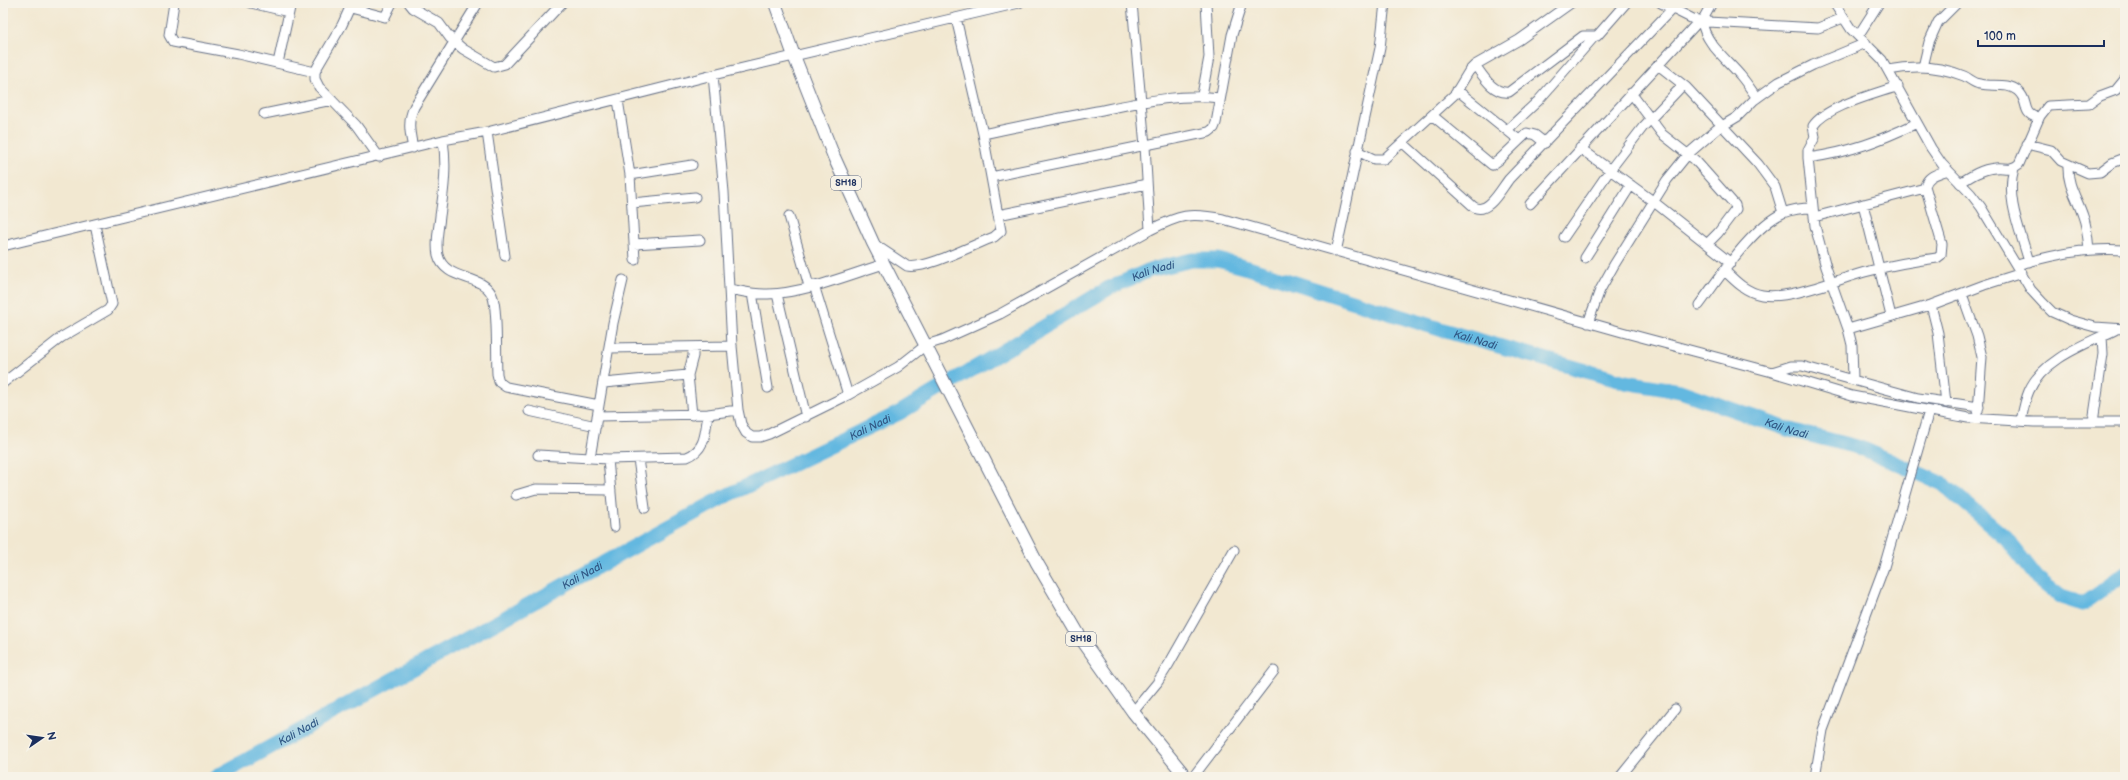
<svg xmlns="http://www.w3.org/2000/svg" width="2128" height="780" viewBox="0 0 2128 780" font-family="'Balsamiq Sans',sans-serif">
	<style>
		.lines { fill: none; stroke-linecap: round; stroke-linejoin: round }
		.river { stroke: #63b8e0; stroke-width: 15 }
		.minor-casing { stroke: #667086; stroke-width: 11 }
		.major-casing { stroke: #667086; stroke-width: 14 }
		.minor { stroke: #fff; stroke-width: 9 }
		.major { stroke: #fff; stroke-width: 12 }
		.labels { text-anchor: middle; stroke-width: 3; stroke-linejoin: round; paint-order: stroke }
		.shield { fill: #f7f3e8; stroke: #5d6a87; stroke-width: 1 }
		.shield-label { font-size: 9px; font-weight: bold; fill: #1b2f5e }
		.water-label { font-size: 11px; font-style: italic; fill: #315885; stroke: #f7f3e8 }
	</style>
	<rect width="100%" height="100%" fill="#f7f3e8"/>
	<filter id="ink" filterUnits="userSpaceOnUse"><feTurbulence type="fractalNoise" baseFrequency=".025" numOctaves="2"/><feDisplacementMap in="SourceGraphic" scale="8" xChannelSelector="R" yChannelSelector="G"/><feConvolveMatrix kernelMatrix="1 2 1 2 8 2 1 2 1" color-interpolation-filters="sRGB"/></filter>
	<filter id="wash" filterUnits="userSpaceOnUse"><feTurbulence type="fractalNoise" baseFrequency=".012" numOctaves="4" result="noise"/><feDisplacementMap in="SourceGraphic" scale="16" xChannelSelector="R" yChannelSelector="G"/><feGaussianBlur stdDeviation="0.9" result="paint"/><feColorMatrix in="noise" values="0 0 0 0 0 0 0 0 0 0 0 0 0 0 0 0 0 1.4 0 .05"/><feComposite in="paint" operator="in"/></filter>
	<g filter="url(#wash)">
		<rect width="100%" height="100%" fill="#f2e8d1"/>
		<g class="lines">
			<path class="river" id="s1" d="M216 777 724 497 899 413 1109 288 1150 270 1192 260H1218L1248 268 1446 331 1625 382 1680 391 1790 430 1861 448 1943 484 2006 538 2038 579 2061 597 2083 604 2125 574"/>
		</g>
	</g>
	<g filter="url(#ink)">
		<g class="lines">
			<defs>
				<path id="minor" d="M174 3 169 35 173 42 238 54 315 72
					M251 3 289 12
					M352 3 342 25 318 66 315 72V79L319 87 356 125 379 157
					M409 3 413 8 439 23 450 38 463 49 494 67 505 64 562 3
					M1132 3 1145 146 1150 230
					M1661 3 1693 19 1708 22 1818 28 1843 18
					M1712 3 1702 21C1705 44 1727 59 1740 75 1746 82 1752 91 1757 98
					M1834 3 1851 29 1882 60 1931 148 1942 164 1971 194 1981 207 2031 290 2043 303 2052 312 2070 320 2095 327 2125 329
					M351 8 385 17 392 3
					M1858 36 1879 3
					M278 63 291 3
					M1475 65C1483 76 1493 94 1509 92L1583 36H1597L1626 3
					M1658 65 1686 87 1758 164 1775 187 1783 213
					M1923 67 1929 42 1938 22 1957 3
					M1888 70C1913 65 1940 66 1964 76 1969 78 1973 83 1980 84 1992 87 2008 82 2018 91 2030 101 2020 113 2038 118
					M713 75 724 192 732 346 738 410 741 424 746 433 752 437H760L769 434 848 395 898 367 926 345 942 340 1000 314 1150 230C1179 215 1190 212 1223 219L1622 332 1772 372 1852 396 1968 418 2034 422H2125
					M1457 90 1519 140
					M1631 93 1662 134 1695 160 1735 205 1736 209 1718 233 1707 244
					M1202 95 1209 57 1206 3
					M618 100 630 175 635 260
					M264 114 332 100
					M1433 116 1492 165 1499 160 1527 133 1535 135 1545 143
					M1507 130 1538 101 1594 37
					M487 132 505 256
					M983 134C1021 126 1059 118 1097 111 1137 103 1179 93 1220 98
					M443 140C447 166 444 190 440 216 439 228 435 243 438 255 445 282 482 273 492 295 498 307 496 358 497 374L499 382 506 387 599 405
					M1403 143 1474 207C1488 215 1501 189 1509 179L1672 9
					M2027 144 2051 150 2061 161 2088 173 2100 172 2112 163 2125 158
					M413 148C410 133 407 122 414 107L478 3
					M1580 148 1654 202 1731 263
					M1357 151 1374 159H1384L1455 94 1469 71 1475 65 1519 40 1571 3
					M1808 158C1851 152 1879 141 1917 123
					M2068 165C2067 185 2077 198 2083 216 2087 226 2088 238 2089 250
					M2014 168C2005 198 2021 232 2029 262
					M630 175 692 165
					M991 177 1209 132 1214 128 1216 123 1232 35 1242 3
					M1960 183C1971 176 1982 169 1995 168 2004 167 2011 171 2019 164L2040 116 2048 106 2089 104 2100 96 2116 90 2125 79
					M632 203 695 197
					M1530 204 1699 21
					M1863 204 1891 316
					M998 215 1147 184
					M789 216 809 286
					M1814 217 1925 188
					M1564 237 1610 170 1643 127 1683 85
					M634 244 700 240
					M874 244 907 266C925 270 975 244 994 237L1001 231 983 134 956 18
					M3 246 443 140 487 132 713 75 1019 3
					M1336 252 1380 48 1385 3
					M1585 258 1631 185
					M2017 265C2053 255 2087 247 2125 250
					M1725 271C1736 282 1746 292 1762 295 1791 300 1840 278 1869 271 1891 265 1914 261 1937 258L1941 255 1942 244 1925 186C1928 175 1938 174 1948 170
					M814 285 848 395
					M729 289C741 291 755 295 768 294 805 293 848 275 884 264
					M752 293 768 388
					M777 294 806 417
					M1962 294 1977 336 1982 357 1978 411
					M1699 305C1720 277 1752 227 1783 213 1793 209 1803 208 1813 208
					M1931 305 1938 333 1946 403
					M1588 323 1600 290 1614 265 1667 180 1688 154 1717 129 1737 117 1754 100 1779 82 1813 65 1866 43
					M1848 329 1931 305 1984 285 2022 273
					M609 348 732 346
					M1772 372 1791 366H1802L1918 398 1979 407
					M1853 379 1852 345 1848 329 1826 267 1815 226 1808 158V150L1815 137 1813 126C1826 106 1876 94 1898 86
					M3 383 62 337 108 310 112 304 95 225
					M604 383 688 375
					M529 411 596 426
					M692 415 688 375 693 356V347
					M597 416 708 414 738 410
					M2021 421C2023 411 2025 400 2029 391 2043 359 2086 344 2115 330
					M2093 422 2103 354 2102 336
					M538 455 608 459 687 457C706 450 705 432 708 414
					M590 458 613 323 623 280
					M608 459 614 527
					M638 459 645 508
					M516 495 536 489 611 490
					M1133 712 1157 683 1169 664 1234 550
					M1193 777 1274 671
					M1620 777 1675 709
					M1815 777 1823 730 1884 567 1929 411"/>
				<path id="major" d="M775 3 794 56 834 157 873 243 1037 563 1082 640 1133 712 1186 777"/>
			</defs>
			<use href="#minor" class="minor-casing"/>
			<use href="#major" class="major-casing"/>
			<use href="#minor" class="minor"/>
			<use href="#major" class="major"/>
		</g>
	</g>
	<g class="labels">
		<g class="shield">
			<rect x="831" y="176" width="30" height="14" rx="3"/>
			<rect x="1066" y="632" width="30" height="14" rx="3"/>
		</g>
		<g class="shield-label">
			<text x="846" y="186">SH18</text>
			<text x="1081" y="642">SH18</text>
		</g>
		<g class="water-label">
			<text dy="4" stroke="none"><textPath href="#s1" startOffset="1066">Kali Nadi</textPath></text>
			<text dy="4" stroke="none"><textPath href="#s1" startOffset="1402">Kali Nadi</textPath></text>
			<text dy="4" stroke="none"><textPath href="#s1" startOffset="742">Kali Nadi</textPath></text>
			<text dy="4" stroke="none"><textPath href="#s1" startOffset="1726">Kali Nadi</textPath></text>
			<text dy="4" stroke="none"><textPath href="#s1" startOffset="418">Kali Nadi</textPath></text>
			<text dy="4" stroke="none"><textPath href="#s1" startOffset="94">Kali Nadi</textPath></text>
		</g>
	</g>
	<rect width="2128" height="780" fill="none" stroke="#f7f3e8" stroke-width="16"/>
	<g transform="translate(42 738) rotate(77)" stroke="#f7f3e8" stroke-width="3" paint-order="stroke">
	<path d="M0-3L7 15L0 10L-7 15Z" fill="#1b2f5e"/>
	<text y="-6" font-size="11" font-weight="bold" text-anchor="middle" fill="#1b2f5e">N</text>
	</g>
	<path d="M1978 40v6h126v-6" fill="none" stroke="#1b2f5e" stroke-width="2"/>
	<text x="1984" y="40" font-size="12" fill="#1b2f5e" stroke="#f7f3e8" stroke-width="3" paint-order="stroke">100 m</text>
</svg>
